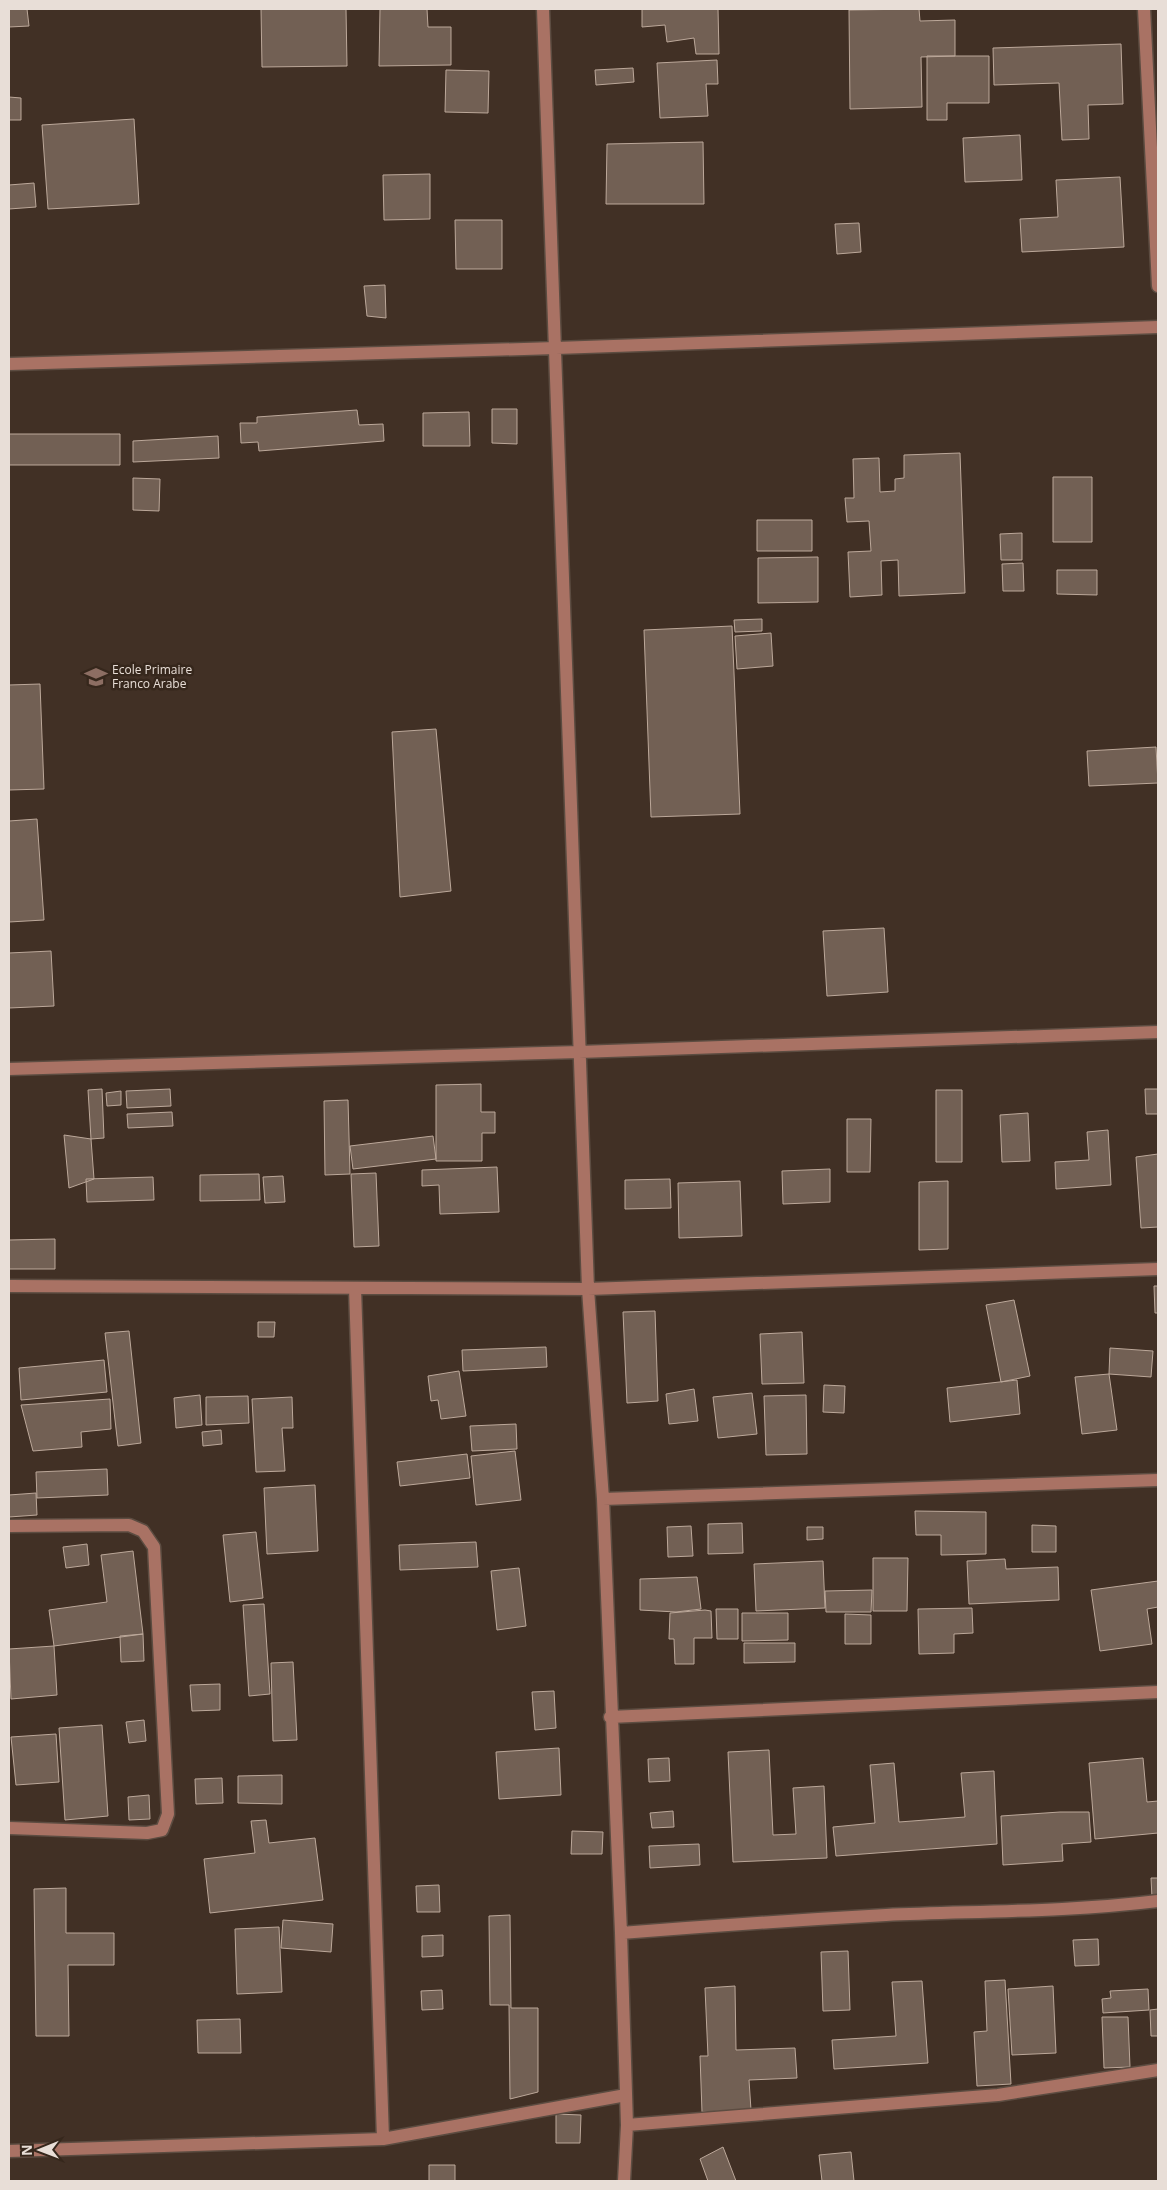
<svg xmlns="http://www.w3.org/2000/svg" width="1167" height="2190" viewBox="0 0 1167 2190" font-family="'Open Sans',sans-serif">
	<style>
		.building { fill: #726054; stroke: #bca89a }
		.lines { fill: none; stroke-linecap: round; stroke-linejoin: round }
		.minor-casing { stroke: #5c4c41; stroke-width: 15 }
		.minor { stroke: #a97264; stroke-width: 12 }
		.labels { text-anchor: middle; stroke-width: 5; stroke-linejoin: round; paint-order: stroke }
		.poi-label { font-size: 12px; fill: #e8ded7; stroke: #36271c; text-anchor: start }
	</style>
	<rect width="100%" height="100%" fill="#413025"/>
	<path class="building" d="M9 9H27L29 26 9 27Z
		M261 9H346L347 66 262 67Z
		M380 9H427L428 27H451V65L379 66Z
		M642 9H718L719 54H696L694 38 667 42 665 25 642 27Z
		M919 9 920 21 955 20V56L921 57 922 107 850 109 849 10Z
		M1121 44 1123 104 1088 105 1089 139 1062 140 1059 83 994 85 993 48Z
		M927 56H989V103H947V120H927Z
		M717 60 718 84H706L708 116 660 118 657 63Z
		M633 68 634 82 596 85 595 70Z
		M446 70 489 71 488 113 445 112Z
		M9 97 21 98V120H9Z
		M134 119 139 204 48 209 42 125Z
		M1020 135 1022 180 965 182 963 138Z
		M703 142 704 204H606L607 144Z
		M430 174V219L384 220 383 175Z
		M1120 177 1124 247 1022 252 1020 219 1058 217 1056 180Z
		M34 183 36 207 9 209V185Z
		M455 220H502V269H456Z
		M859 223 861 252 837 254 835 224Z
		M385 285 386 318 367 316 364 286Z
		M492 409H517V444L492 443Z
		M357 410 359 425 383 424 384 441 259 451 258 442 241 443 240 423H257V417Z
		M469 412 470 446H423V413Z
		M9 434H120V465H9Z
		M218 436 219 458 133 462V441Z
		M960 453 965 593 899 596 898 560 881 561 882 595 850 597 848 552 871 551 869 521 847 522 845 498H854L853 459 879 458 880 492 895 491V479L904 478V455Z
		M1053 477H1092V542H1053Z
		M133 478 160 479 159 511 133 510Z
		M757 520H812V551H757Z
		M1022 533V560H1001L1000 534Z
		M818 557V602L758 603V558Z
		M1023 563 1024 591H1003L1002 564Z
		M1057 570H1097V595L1057 594Z
		M762 619V631L735 632 734 620Z
		M732 626 740 814 651 817 644 630Z
		M771 633 773 666 737 669 735 636Z
		M40 684 44 789 9 790V685Z
		M436 729 451 891 400 897 392 732Z
		M1156 747 1158 783 1089 786 1087 751Z
		M37 819 44 920 9 922V821Z
		M884 928 888 992 827 996 823 931Z
		M51 951 54 1006 9 1008V953Z
		M481 1084V1112H495V1133H482V1161H436V1085Z
		M102 1089 104 1138 91 1139 88 1090Z
		M170 1089 171 1106 127 1108 126 1091Z
		M1145 1089H1158V1114H1146Z
		M936 1090H962V1162H936Z
		M121 1091V1105L107 1106 106 1093Z
		M348 1100 350 1174 325 1175 324 1101Z
		M172 1112 173 1126 128 1128 127 1114Z
		M1028 1113 1030 1161 1002 1162 1000 1115Z
		M847 1119H871L870 1172H847Z
		M1108 1130 1111 1185 1056 1189 1055 1162 1089 1160 1087 1132Z
		M64 1135 91 1139 94 1179 69 1188Z
		M433 1136 436 1159 353 1169 350 1146Z
		M1158 1154V1227L1141 1228 1136 1157Z
		M497 1167 499 1212 440 1214 439 1185 422 1186V1170Z
		M830 1169V1202L783 1204 782 1171Z
		M376 1173 379 1246 354 1247 351 1174Z
		M259 1174 260 1200 200 1201V1175Z
		M283 1176 285 1202 265 1203 263 1177Z
		M153 1177 154 1200 87 1202 86 1179Z
		M670 1179 671 1208 625 1209V1180Z
		M740 1181 742 1236 679 1238 678 1183Z
		M948 1181V1249L919 1250V1182Z
		M55 1239V1269H9V1240Z
		M1154 1286H1158V1313H1155Z
		M1014 1300 1030 1376 1001 1382 986 1305Z
		M655 1311 658 1401 627 1403 623 1312Z
		M258 1322H275L274 1337H258Z
		M129 1331 141 1443 118 1446 105 1333Z
		M802 1332 804 1383 762 1384 760 1334Z
		M546 1347 547 1367 463 1371 462 1350Z
		M1110 1348 1153 1351 1151 1377 1109 1374Z
		M104 1360 107 1392 21 1400 19 1368Z
		M459 1371 466 1416 441 1419 438 1400 431 1401 428 1376Z
		M1109 1374 1117 1430 1082 1434 1075 1377Z
		M1017 1380 1020 1414 950 1422 947 1388Z
		M824 1385 845 1386 844 1413 823 1412Z
		M694 1389 698 1421 669 1424 666 1394Z
		M752 1393 757 1434 718 1438 713 1397Z
		M200 1395 202 1425 176 1428 174 1398Z
		M806 1395 807 1454 766 1455 764 1396Z
		M248 1396 249 1423 206 1425V1397Z
		M292 1397 293 1428H282L285 1471 256 1472 252 1399Z
		M110 1399 111 1429 81 1432 82 1447 33 1451 21 1405Z
		M516 1424 517 1449 472 1451 470 1426Z
		M221 1430 222 1444 203 1446 202 1432Z
		M515 1451 521 1500 476 1505 471 1456Z
		M467 1454 470 1478 400 1486 397 1462Z
		M107 1469 108 1495 37 1498 36 1472Z
		M315 1485 318 1551 267 1554 264 1488Z
		M36 1493 37 1515 9 1517V1495Z
		M915 1511 986 1512V1554L941 1555V1535H916Z
		M742 1523 743 1553 708 1554V1524Z
		M1032 1525 1056 1526V1552H1032Z
		M691 1526 693 1556 668 1557 667 1527Z
		M807 1527H823V1539L807 1540Z
		M256 1532 263 1598 230 1602 223 1535Z
		M476 1542 478 1567 400 1570 399 1545Z
		M87 1544 89 1565 66 1568 63 1547Z
		M133 1551 143 1634 54 1646 49 1610 107 1602 101 1555Z
		M873 1558H908L907 1611H873Z
		M1005 1559 1006 1569 1058 1567 1059 1600 969 1604 967 1561Z
		M823 1561 825 1608 756 1611 754 1564Z
		M519 1568 526 1626 497 1630 491 1571Z
		M697 1577 701 1609 676 1612 640 1610V1579Z
		M1158 1581V1607L1147 1609 1152 1644 1100 1651 1091 1590Z
		M872 1590 871 1612H826L825 1591Z
		M264 1604 270 1694 249 1696 243 1605Z
		M972 1608 973 1633 954 1634V1653L919 1654 918 1609Z
		M716 1609H738V1639H717Z
		M705 1610 711 1611 712 1638H694V1664H675L674 1639H669L670 1613Z
		M742 1613H788V1640L742 1641Z
		M845 1614 871 1615V1644H845Z
		M143 1634 144 1661 121 1662 120 1636Z
		M744 1643H795V1662L744 1663Z
		M54 1646 57 1695 11 1699 9 1649Z
		M293 1662 297 1740 273 1741 271 1663Z
		M220 1684V1710L192 1711 190 1685Z
		M554 1691 556 1728 535 1730 532 1692Z
		M144 1720 146 1741 129 1743 126 1722Z
		M102 1725 108 1816 65 1820 59 1728Z
		M56 1734 59 1782 16 1785 11 1737Z
		M559 1748 561 1795 499 1799 496 1752Z
		M769 1750 773 1835 796 1834 793 1788 824 1786 827 1858 733 1862 728 1752Z
		M669 1758 670 1781 649 1782 648 1759Z
		M1143 1758 1147 1802 1158 1801V1833L1095 1839 1089 1763Z
		M894 1763 899 1822 965 1817 961 1773 994 1771 997 1844 836 1856 833 1827 875 1823 870 1765Z
		M282 1775V1804L238 1803V1776Z
		M222 1778 223 1803 196 1804 195 1779Z
		M149 1795 150 1819 129 1820 128 1797Z
		M673 1811 674 1827 652 1828 650 1813Z
		M1060 1812H1089L1091 1842 1062 1844 1063 1861 1003 1865 1001 1816Z
		M266 1820 269 1843 315 1838 323 1900 210 1913 204 1859 255 1853 251 1821Z
		M572 1831 603 1832 602 1854H571Z
		M699 1844 700 1865 650 1868 649 1846Z
		M1151 1878H1158V1898H1152Z
		M439 1885 440 1912H417L416 1886Z
		M66 1888V1933H114V1965H68L69 2036H36L34 1889Z
		M510 1915 511 2008H538V2092L510 2099 509 2005H490L489 1916Z
		M283 1920 333 1924 331 1952 281 1948Z
		M279 1927 282 1992 237 1994 235 1929Z
		M443 1935V1956L422 1957V1936Z
		M1098 1939 1099 1965 1075 1966 1073 1940Z
		M848 1951 850 2010 823 2011 821 1952Z
		M1005 1980 1011 2084 977 2086 974 2032 987 2031 985 1981Z
		M922 1981 928 2063 834 2069 832 2040 896 2036 892 1982Z
		M735 1986 736 2050 795 2048 797 2078 749 2080 751 2110 702 2112 700 2056H708L705 1988Z
		M1053 1986 1056 2053 1012 2055 1008 1989Z
		M1148 1989 1149 2010 1103 2013 1102 1999 1111 1998 1110 1991Z
		M442 1990 443 2009 422 2010 421 1991Z
		M1158 2009V2036H1151L1150 2010Z
		M1102 2017H1128L1130 2067 1104 2068Z
		M240 2019 241 2053H198L197 2020Z
		M556 2114 581 2115 580 2143H556Z
		M723 2147 736 2181H708L700 2159Z
		M851 2152 854 2181H822L819 2155Z
		M429 2165H455V2181H429Z"/>
	<g class="lines">
		<defs>
			<path id="minor" d="M543 9 588 1289 603 1499 621 1933 627 2125 624 2181
				M1144 9 1158 286
				M9 364 556 348 1158 327
				M9 1069 579 1052 1158 1032
				M9 1286 588 1289 1158 1269
				M355 1288 383 2139
				M603 1499 1158 1480
				M9 1526 129 1525 143 1531 154 1547 168 1814 162 1830 147 1833 9 1828
				M610 1717 1158 1692
				M621 1933C709 1926 797 1920 886 1915 977 1911 1068 1912 1158 1901
				M627 2125 998 2095 1158 2070
				M9 2151 383 2139 626 2095"/>
		</defs>
		<use href="#minor" class="minor-casing"/>
		<use href="#minor" class="minor"/>
	</g>
	<defs>
		<symbol id="school-bare" viewBox="-9 -9 18 18"><path d="M0-5L7-2L0 1L-7-2ZM-4 1L0 2.5L4 1V4Q0 6-4 4Z" fill="#8d6e63" stroke="#36271c" stroke-width="2.5" paint-order="stroke"/></symbol>
	</defs>
	<g fill-rule="evenodd">
		<use href="#school-bare" x="80" y="661" width="32" height="32"/>
	</g>
	<g class="labels">
		<g class="poi-label">
			<text x="112" y="674">Ecole Primaire<tspan x="112" dy="14">Franco Arabe</tspan></text>
		</g>
	</g>
	<rect width="1167" height="2190" fill="none" stroke="#e8ded7" stroke-width="20"/>
	<g transform="translate(40 2150) rotate(269)" stroke="#36271c" stroke-width="4" paint-order="stroke">
	<path d="M0-4L9 19L0 12L-9 19Z" fill="#e8ded7"/>
	<text y="-8" font-size="14" font-weight="bold" text-anchor="middle" fill="#e8ded7">N</text>
	</g>
</svg>
